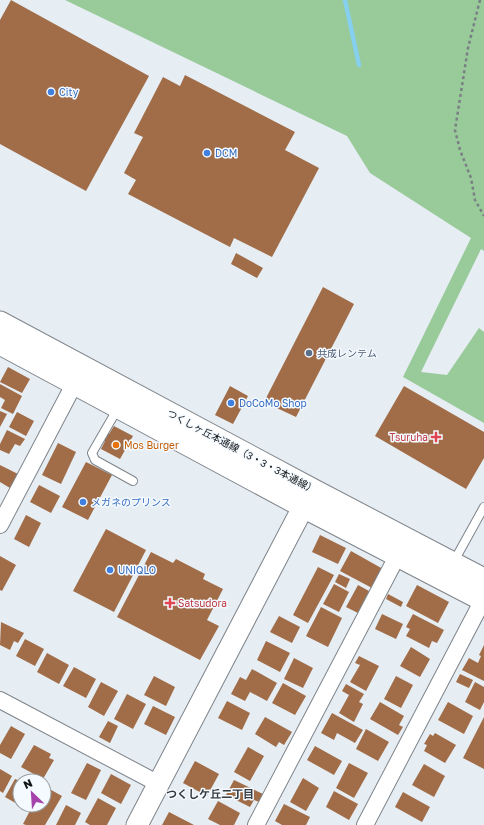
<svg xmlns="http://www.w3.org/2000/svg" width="484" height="825" viewBox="0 0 484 825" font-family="'Golos Text','Noto Sans JP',sans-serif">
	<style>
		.forest { fill: #98ca9a }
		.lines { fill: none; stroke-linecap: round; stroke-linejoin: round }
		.stream { stroke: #86cfed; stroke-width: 4.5 }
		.building { fill: #a16d48 }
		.service-casing { stroke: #7e848a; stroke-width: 10 }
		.minor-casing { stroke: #7e848a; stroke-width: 18 }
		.tertiary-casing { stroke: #7e848a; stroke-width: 23 }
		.path { stroke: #7a7f83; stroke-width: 2.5; stroke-dasharray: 3 3; stroke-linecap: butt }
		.service { stroke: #fff; stroke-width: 8 }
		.minor { stroke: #fff; stroke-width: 16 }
		.tertiary { stroke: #fff; stroke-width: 21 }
		.shop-dot { fill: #3f7fe0; stroke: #f4faff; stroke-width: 1.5 }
		.service-dot { fill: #5c6f8a; stroke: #f4faff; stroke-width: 1.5 }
		.health-dot { fill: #e0444e; stroke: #f4faff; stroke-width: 1.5 }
		.food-dot { fill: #e8710a; stroke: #f4faff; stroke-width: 1.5 }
		.labels { text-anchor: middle; stroke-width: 3; stroke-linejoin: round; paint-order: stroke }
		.shop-label { font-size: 10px; fill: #366cbe; stroke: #f4faff; text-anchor: start }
		.service-label { font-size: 10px; fill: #4e5e75; stroke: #f4faff; text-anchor: start }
		.health-label { font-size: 10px; fill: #be3a42; stroke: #f4faff; text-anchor: end }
		.food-label { font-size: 10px; fill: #c56008; stroke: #f4faff; text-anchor: start }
		.street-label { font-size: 10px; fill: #111416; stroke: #f4faff }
		.neighbourhood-label { font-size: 11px; font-weight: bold; fill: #363b40; stroke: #f4faff }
	</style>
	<rect width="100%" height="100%" fill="#e6edf3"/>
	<path class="forest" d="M65 0H484V251L481 249 421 372 447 375 479 328 484 332V423L403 377 471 238 370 173 347 136Z"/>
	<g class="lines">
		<path class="stream" d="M345 0 359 65"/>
	</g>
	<path class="building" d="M11 0 149 76 86 191 0 144V20Z
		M185 75 295 132 285 150 319 168 272 257 234 238 230 247 128 194 136 180 124 173 143 137 134 133 163 77 180 86Z
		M236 253 263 268 257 278 231 264Z
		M323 287 354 304 296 417 264 402Z
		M8 367 30 379 22 393 0 382Z
		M0 384 22 396 13 414 1 408 5 400 0 397Z
		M230 386 248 396 233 424 215 415Z
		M404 386 484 432V458L466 489 375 436Z
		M0 411 7 414 0 427Z
		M17 412 34 421 26 436 9 427Z
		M114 426 133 436 120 459 101 449 105 441 97 437 101 430 109 434Z
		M7 430 25 439 20 446 15 444 9 454 0 450V444Z
		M58 443 76 452 61 484 42 475Z
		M86 462 112 475 88 520 62 507Z
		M0 465 18 474 10 488 0 482Z
		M39 485 60 496 51 513 30 502Z
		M26 515 41 523 29 547 14 539Z
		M106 529 146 550 114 612 73 591Z
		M320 535 346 548 338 564 312 552Z
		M351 551 383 569 372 588 340 571Z
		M151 552 173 563 176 559 205 574 203 579 223 589 207 620 219 626 200 660 117 617Z
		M0 556 16 565 2 591 0 590Z
		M318 567 334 575 308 623 293 615Z
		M339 574 350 579 346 588 335 582Z
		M334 584 349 592 339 612 323 604Z
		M358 585 369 591 358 613 346 607Z
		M417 585 449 602 438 623 406 606Z
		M388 594 403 602 401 607 386 599Z
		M321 607 342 618 328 647 306 636Z
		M382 614 403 624 396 639 375 629Z
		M413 614 444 630 437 643 432 641 429 648 406 636 410 629 406 627Z
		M279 616 300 627 292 643 270 632Z
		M1 622 24 633 18 643 14 641 10 650 0 645Z
		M25 639 44 649 35 666 16 656Z
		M266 641 290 653 280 672 257 660Z
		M484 645V681L462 670 469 658 478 663 481 656 479 655Z
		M411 647 430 659 420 677 400 666Z
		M47 653 69 665 59 684 37 672Z
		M359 656 379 666 366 691 350 682 360 665 355 663Z
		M294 658 313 668 303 688 284 679Z
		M74 667 96 679 86 698 63 686Z
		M252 669 277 683 267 701 250 692 245 701 231 694 240 677 246 680Z
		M460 674 473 680 469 688 456 682Z
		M154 676 175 687 166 706 144 695Z
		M396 676 413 685 401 708 384 699Z
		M101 682 118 691 104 716 88 707Z
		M475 682 484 687V702L480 710 465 702Z
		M283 683 306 696 295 715 272 703Z
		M346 684 364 694 359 702 363 704 354 722 339 713 349 695 342 691Z
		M127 694 146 704 133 729 114 719Z
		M227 701 250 713 242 730 218 718Z
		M380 702 404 716 399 725 403 727 398 735 370 719Z
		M448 702 473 716 464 734 438 720Z
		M153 706 175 717 166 735 144 724Z
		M332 713 363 730 355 743 337 733 334 740 321 733Z
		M265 717 292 732 284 745 279 742 276 747 255 734Z
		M484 717V769L463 758Z
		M108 721 118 726 110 743 99 737Z
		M11 726 25 734 11 759 0 753V745Z
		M366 729 389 742 378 761 356 749Z
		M435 733 456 745 445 763 424 751 427 745 424 744 430 734 433 736Z
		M34 745 51 754 49 758 54 760 43 779 21 767Z
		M315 746 342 761 334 775 307 760Z
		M248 747 264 756 250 781 234 772Z
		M195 761 219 774 207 796 183 783Z
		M87 763 101 770 86 800 71 793Z
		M349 763 368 773 354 798 336 788Z
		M424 764 445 776 434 797 412 785Z
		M0 769 12 776 3 793 0 791Z
		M111 774 131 785 121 804 101 793Z
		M303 778 319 788 306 811 290 802Z
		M15 779 20 781V805H29L26 809 5 797Z
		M234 780 263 794 259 802 254 800 250 807 226 795Z
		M44 786 62 796 45 825H26L23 824 33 805H44Z
		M334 791 358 804 349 820 326 807Z
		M403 792 430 807 422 822 395 807Z
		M98 798 116 808 107 825H90L85 822Z
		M218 801 240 813 234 825H220L208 819Z
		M284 804 310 817 306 825H282L275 821Z
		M66 805 81 813 75 825H56Z
		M169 812 194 825H162Z"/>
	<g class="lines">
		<defs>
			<path id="service" d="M118 408 92 453 95 460 133 481
				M453 563 484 507"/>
			<path id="minor" d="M0 525 79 375
				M0 700 159 784
				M256 825 402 547
				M365 825 484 598"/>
			<path id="tertiary" d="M0 322 312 489 484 579
				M0 344 303 507 484 601
				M137 825 310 494"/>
		</defs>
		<use href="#service" class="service-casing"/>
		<use href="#minor" class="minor-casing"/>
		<use href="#tertiary" class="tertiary-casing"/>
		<path class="path" d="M480 0 468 48 455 130 460 150 471 178 475 200 484 216"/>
		<use href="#service" class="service"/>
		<use href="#minor" class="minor"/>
		<use href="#tertiary" class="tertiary"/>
	</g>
	<g class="shop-dot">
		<circle cx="51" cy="92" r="4"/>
		<circle cx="207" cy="153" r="4"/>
		<circle cx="231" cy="403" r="4"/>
		<circle cx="83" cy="502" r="4"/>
		<circle cx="110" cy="570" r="4"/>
	</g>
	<circle class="service-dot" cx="309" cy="353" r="4"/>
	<g class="health-dot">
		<path d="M434 431h4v4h4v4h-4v4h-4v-4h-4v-4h4z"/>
		<path d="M168 597h4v4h4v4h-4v4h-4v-4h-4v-4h4z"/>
	</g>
	<circle class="food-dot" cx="116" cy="445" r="4"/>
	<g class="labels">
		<g class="shop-label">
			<text x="59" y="96">City</text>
			<text x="215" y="157">DCM</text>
			<text x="239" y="407">DoCoMo Shop</text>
			<text x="91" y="506">メガネのプリンス</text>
			<text x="118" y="574">UNIQLO</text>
		</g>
		<g class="service-label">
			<text x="317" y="357">共成レンテム</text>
		</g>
		<g class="health-label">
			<text x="428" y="441">Tsuruha</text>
			<text x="178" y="607" text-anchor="start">Satsudora</text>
		</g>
		<g class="food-label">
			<text x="124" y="449">Mos Burger</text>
		</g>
		<g class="street-label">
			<text transform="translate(242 451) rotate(28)" y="4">つくしヶ丘本通線（3・3・3本通線）</text>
		</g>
		<g class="neighbourhood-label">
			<text x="210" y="798">つくしケ丘二丁目</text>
		</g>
	</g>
	<g transform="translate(32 793) rotate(335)"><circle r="19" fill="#f4faff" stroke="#999ea2"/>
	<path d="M0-3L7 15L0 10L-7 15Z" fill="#a543ab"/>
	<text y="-6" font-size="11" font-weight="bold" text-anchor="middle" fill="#111416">N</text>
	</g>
</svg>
